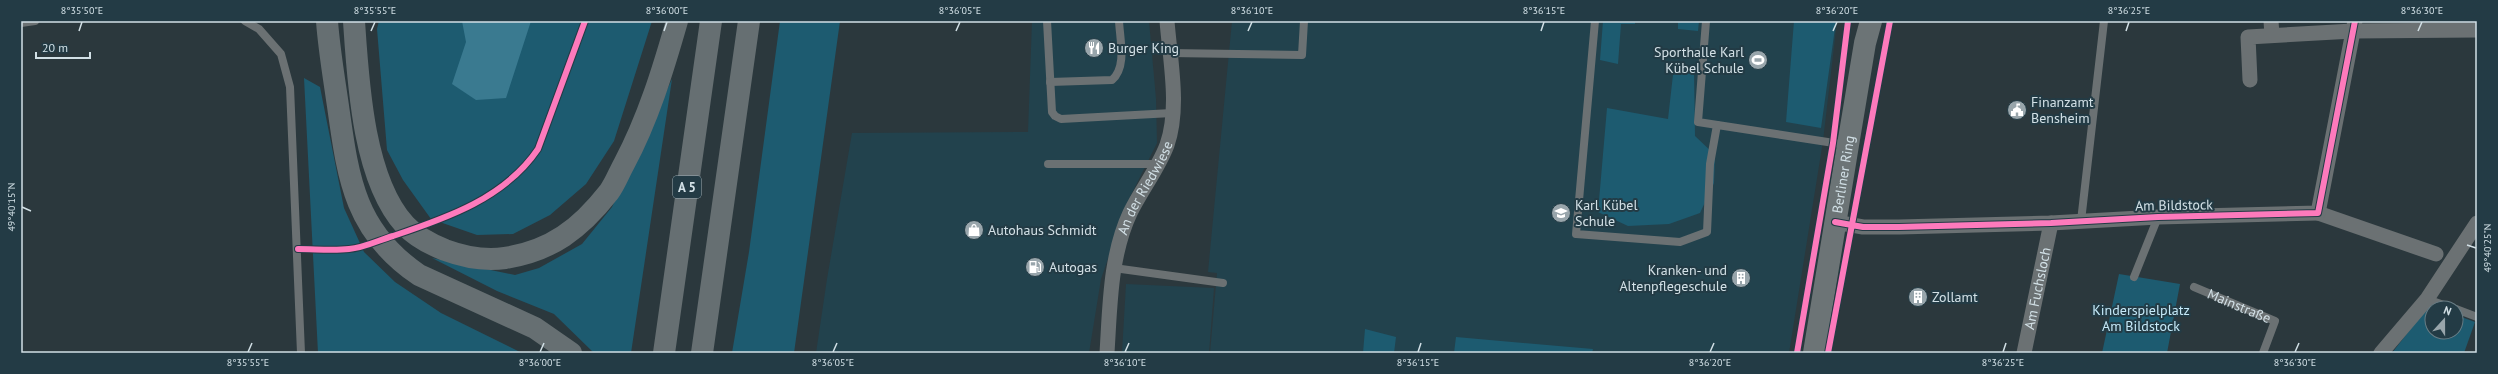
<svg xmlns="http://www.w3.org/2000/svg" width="2498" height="374" viewBox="0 0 2498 374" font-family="'PT Sans',sans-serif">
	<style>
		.built { fill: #22424d }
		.green { fill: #1d5b70 }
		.water { fill: #3a7a90 }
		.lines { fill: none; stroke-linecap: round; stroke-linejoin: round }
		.lane { stroke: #6b7173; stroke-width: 8 }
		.street { stroke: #6b7173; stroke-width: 15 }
		.secondary { stroke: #6c7476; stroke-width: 22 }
		.highway { stroke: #666f72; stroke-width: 22 }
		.cycleway-casing { stroke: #233b45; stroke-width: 8 }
		.cycleway { stroke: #fd7abc; stroke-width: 6 }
		.ticks { fill: none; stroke: #d2e0e6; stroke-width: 1.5 }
		.labels { text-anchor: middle; stroke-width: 4; stroke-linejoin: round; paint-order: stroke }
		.shield { fill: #233b45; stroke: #9eaeb6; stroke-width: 1 }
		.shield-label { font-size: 13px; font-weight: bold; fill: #d2e0e6 }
		.poi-label { font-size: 14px; fill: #d2e0e6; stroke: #233b45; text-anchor: start }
		.street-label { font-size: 14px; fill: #d2e0e6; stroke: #233b45 }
		.park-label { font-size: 14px; fill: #c5e9f8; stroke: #233b45 }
		.neatline { fill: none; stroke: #d2e0e6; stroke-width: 1.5 }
		.ticks-label { font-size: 10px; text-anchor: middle; fill: #d2e0e6 }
	</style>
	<rect width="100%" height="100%" fill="#2b383d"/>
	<path class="built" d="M1032 21H1149L1156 99 1157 143 1128 201 1101 279 1089 353H816L827 279 852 133 1028 132Z
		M1232 21H1837L1823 141 1789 353H1210L1217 273 1208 272Z
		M1126 284 1214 288 1209 353H1122Z"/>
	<path class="green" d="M379 21H652L614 141 586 184 550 215 513 234 477 235 431 219 403 180 387 150 377 29Z
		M780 21H840L794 353H732L749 252Z
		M1603 21H1635V24H1621L1618 64 1600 60Z
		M1678 21H1699L1698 31 1678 29Z
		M1794 21H1836L1821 128 1786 122Z
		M1674 66 1694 69 1695 136 1715 155 1714 183 1700 213 1669 224 1628 226 1598 212 1607 108 1668 119Z
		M304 78 320 87 344 208 364 252 395 282 441 313 522 353H318Z
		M672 79 631 353H594L554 314 497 291 432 258 515 275 539 268 582 244 612 207Z
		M2119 274 2180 284 2167 353H2102Z
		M2429 305 2437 308H2432V332H2456V315L2475 322 2464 353H2392Z
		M1365 329 1396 337 1394 353H1363Z
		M1456 337 1593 349 1592 353H1454Z"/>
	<path class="water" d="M462 21H531L506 98 476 100 452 84 466 42Z"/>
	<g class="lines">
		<g class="lane">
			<path d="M245 21 259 29 281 54 290 87 301 353"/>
			<path d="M1047 21 1052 112 1055 116 1061 119 1172 113"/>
			<path d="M1595 21 1576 234 1680 242 1707 232 1710 164 1717 125"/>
			<path d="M1706 21 1698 122 1847 145"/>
			<path d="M21 23 35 21"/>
			<path d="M1170 53 1302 55 1304 21"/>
			<path d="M1050 82 1112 80C1127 67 1120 40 1119 21"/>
			<path d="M1048 164H1157"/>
			<path d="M2081 221 2104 21"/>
			<path d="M1114 268 1223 283"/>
			<path d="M2134 277 2158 217"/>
			<path id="s1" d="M2194 287 2275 321 2263 353"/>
			<path d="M2427 299 2452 308"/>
			<path d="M2456 309 2477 317"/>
		</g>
		<g class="street">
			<path d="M2271 21 2272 35"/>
			<path d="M2250 80 2248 37 2353 31 2477 30"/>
			<path d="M2318 213 2436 254"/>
			<path d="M1835 222 1863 227H1899L2051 223 2158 217 2318 213 2355 21"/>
			<path id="s2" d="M1107 353C1110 306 1110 256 1130 213 1141 190 1158 169 1167 145 1180 108 1170 60 1167 21"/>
			<path id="s3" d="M2024 353 2051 223"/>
			<path d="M2381 353 2427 299 2477 223"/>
		</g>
		<path class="secondary" id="s4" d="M1814 353 1848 145 1865 43 1871 21"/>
		<path class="highway" d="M327 21C329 49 334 78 338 106 348 177 354 231 419 275L535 328 571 353
			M354 21C358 81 363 179 405 225 416 237 430 244 445 250 464 257 485 261 505 258 551 251 580 229 609 192 615 184 619 173 624 164 648 119 663 70 677 21
			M664 353 711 21
			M702 353 749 21"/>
		<defs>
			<path id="cycleway" d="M1835 222 1863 227H1899L2051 223 2158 217 2318 213 2355 21
				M298 249C315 249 333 251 349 249 364 248 379 240 393 236 447 218 505 198 538 149L585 21
				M1797 353 1833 143 1848 21
				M1828 353 1890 21"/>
		</defs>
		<use href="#cycleway" class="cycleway-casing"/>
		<use href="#cycleway" class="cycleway"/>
	</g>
	<path class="ticks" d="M79 31 82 22M371 31 375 22M664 31 667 22M956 31 960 22M1248 31 1252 22M1541 31 1544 22M1833 31 1837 22M2126 31 2129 22M2418 31 2422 22M22 207 31 211M2467 245 2476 248M248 352 252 343M540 352 544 343M833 352 837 343M1125 352 1129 343M1418 352 1421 343M1710 352 1714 343M2003 352 2006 343M2295 352 2299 343"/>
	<defs>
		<symbol id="restaurant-disc" viewBox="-11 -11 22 22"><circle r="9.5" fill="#98a5ab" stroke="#233b45"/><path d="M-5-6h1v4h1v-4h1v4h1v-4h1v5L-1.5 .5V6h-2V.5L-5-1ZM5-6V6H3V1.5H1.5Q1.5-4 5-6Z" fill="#fff"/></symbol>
		<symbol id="stadium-disc" viewBox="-11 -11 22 22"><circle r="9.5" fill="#98a5ab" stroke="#233b45"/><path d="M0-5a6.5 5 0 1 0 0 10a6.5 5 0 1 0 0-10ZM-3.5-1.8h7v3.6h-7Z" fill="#fff"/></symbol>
		<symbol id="civic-disc" viewBox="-11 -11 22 22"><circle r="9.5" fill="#98a5ab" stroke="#233b45"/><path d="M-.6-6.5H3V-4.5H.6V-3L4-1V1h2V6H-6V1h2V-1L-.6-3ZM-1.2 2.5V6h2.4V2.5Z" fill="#fff"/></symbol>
		<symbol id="school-disc" viewBox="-11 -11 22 22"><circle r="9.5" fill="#98a5ab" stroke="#233b45"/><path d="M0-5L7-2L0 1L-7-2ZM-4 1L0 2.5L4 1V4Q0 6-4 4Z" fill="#fff"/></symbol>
		<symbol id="shop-disc" viewBox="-11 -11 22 22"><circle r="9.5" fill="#98a5ab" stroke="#233b45"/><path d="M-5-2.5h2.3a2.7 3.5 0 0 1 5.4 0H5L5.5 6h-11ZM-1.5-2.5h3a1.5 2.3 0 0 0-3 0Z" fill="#fff"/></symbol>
		<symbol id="fuel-disc" viewBox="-11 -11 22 22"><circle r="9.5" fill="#98a5ab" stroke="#233b45"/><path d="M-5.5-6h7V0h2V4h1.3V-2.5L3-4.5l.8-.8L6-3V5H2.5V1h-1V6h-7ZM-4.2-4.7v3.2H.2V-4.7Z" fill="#fff"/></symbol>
		<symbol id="building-disc" viewBox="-11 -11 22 22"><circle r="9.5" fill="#98a5ab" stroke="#233b45"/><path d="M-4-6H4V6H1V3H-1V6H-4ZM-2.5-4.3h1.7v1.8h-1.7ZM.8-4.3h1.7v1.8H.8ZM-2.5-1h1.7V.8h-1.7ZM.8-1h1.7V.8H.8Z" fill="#fff"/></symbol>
	</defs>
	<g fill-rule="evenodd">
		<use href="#restaurant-disc" x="1083" y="37" width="22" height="22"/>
		<use href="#stadium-disc" x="1747" y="49" width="22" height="22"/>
		<use href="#civic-disc" x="2006" y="99" width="22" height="22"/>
		<use href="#school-disc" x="1550" y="202" width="22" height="22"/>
		<use href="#shop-disc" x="963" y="219" width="22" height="22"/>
		<use href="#fuel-disc" x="1024" y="256" width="22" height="22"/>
		<use href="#building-disc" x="1730" y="267" width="22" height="22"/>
		<use href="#building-disc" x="1907" y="286" width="22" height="22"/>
	</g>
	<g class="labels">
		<rect class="shield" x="673" y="176" width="28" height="22" rx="3"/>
		<g class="shield-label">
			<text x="687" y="192">A 5</text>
		</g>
		<g class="poi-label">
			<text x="1108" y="53">Burger King</text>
			<text x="1744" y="57" text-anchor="end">Sporthalle Karl<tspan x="1744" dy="16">Kübel Schule</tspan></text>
			<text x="2031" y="107">Finanzamt<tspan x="2031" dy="16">Bensheim</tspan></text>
			<text x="1575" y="210">Karl Kübel<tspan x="1575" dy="16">Schule</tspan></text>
			<text x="988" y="235">Autohaus Schmidt</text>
			<text x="1049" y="272">Autogas</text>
			<text x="1727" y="275" text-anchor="end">Kranken- und<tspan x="1727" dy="16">Altenpflegeschule</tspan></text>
			<text x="1932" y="302">Zollamt</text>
		</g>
		<g class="street-label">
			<text dy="5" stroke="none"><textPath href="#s4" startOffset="181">Berliner Ring</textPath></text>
			<text dy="5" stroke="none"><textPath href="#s2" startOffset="172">An der Riedwiese</textPath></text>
			<text transform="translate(2174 205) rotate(-1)" y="5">Am Bildstock</text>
			<text dy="5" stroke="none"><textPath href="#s3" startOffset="66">Am Fuchsloch</textPath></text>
			<text dy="5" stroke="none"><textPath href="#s1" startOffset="49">Mainstraße</textPath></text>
		</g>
		<g class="park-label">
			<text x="2141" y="315">Kinderspielplatz<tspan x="2141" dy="16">Am Bildstock</tspan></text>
		</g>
	</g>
	<rect width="2498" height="374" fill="none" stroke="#233b45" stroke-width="44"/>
	<g transform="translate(2444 320) rotate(21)"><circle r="19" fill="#233b45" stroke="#697d85"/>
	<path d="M0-3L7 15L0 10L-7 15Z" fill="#98a5ab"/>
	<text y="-6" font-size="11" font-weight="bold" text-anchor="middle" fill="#d2e0e6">N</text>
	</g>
	<path d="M36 52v6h54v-6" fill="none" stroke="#d2e0e6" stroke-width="2"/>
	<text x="42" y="52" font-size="12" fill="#d2e0e6" stroke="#233b45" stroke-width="3" paint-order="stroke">20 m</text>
	<rect x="22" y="22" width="2454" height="330" class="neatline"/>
	<g class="ticks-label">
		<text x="82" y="14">8°35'50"E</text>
		<text x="375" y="14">8°35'55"E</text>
		<text x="667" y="14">8°36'00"E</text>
		<text x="960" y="14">8°36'05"E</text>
		<text x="1252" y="14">8°36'10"E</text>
		<text x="1544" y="14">8°36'15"E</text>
		<text x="1837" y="14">8°36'20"E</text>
		<text x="2129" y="14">8°36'25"E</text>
		<text x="2422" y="14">8°36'30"E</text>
		<text transform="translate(11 207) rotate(-90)" y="4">49°40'15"N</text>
		<text transform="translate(2487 248) rotate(-90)" y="4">49°40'25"N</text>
		<text x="248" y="366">8°35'55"E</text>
		<text x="540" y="366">8°36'00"E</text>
		<text x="833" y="366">8°36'05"E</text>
		<text x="1125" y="366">8°36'10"E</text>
		<text x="1418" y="366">8°36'15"E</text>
		<text x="1710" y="366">8°36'20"E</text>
		<text x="2003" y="366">8°36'25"E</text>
		<text x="2295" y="366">8°36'30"E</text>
	</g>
</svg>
